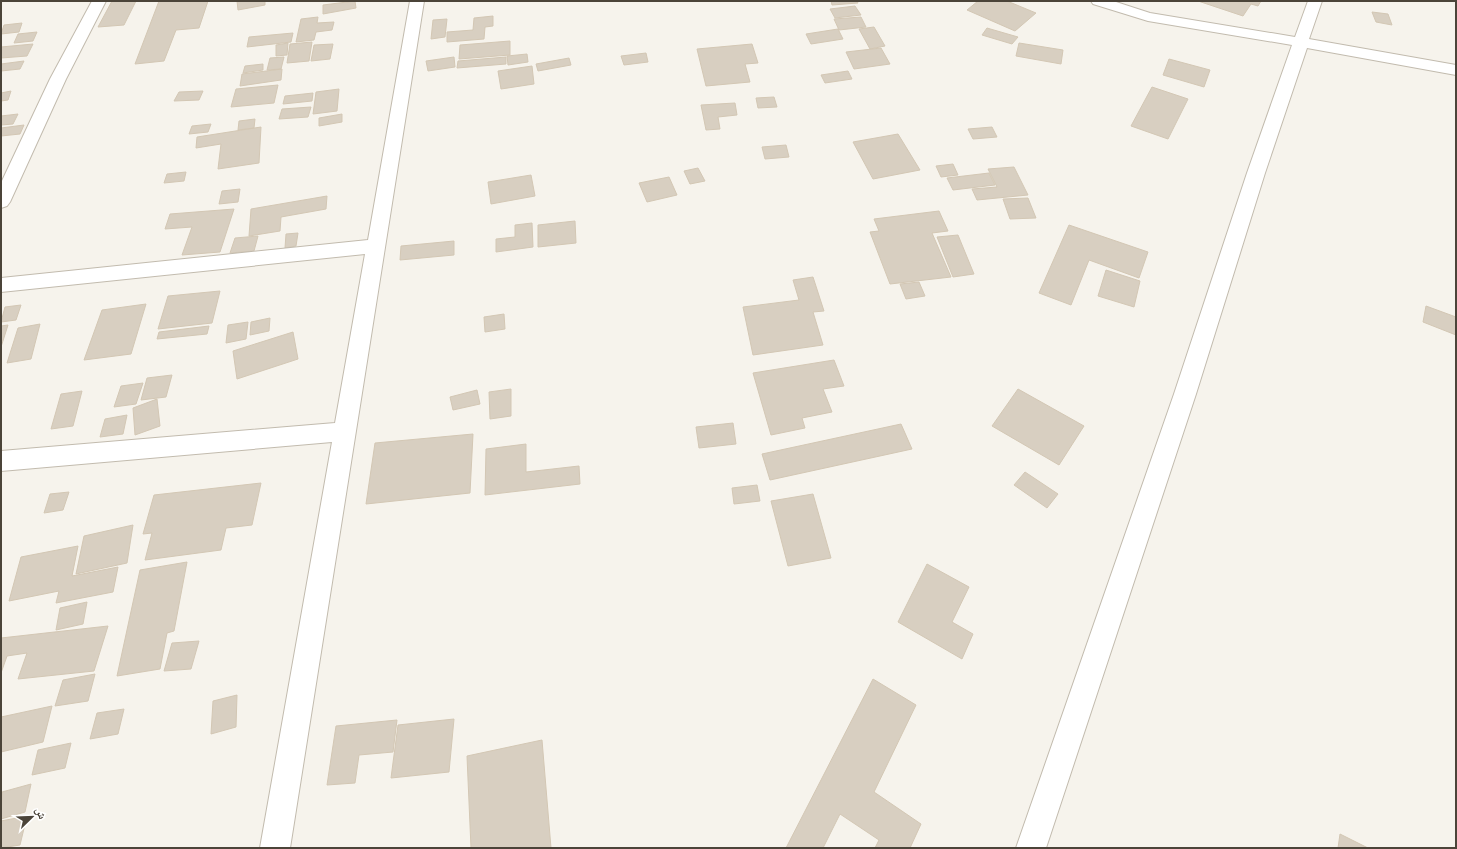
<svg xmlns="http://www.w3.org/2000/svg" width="1457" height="849" viewBox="0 0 1457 849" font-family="'Fira Sans','Noto Naskh Arabic',sans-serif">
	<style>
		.building { fill: #d8cfc1; stroke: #d3c7b4 }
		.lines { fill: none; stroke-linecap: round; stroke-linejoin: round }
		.minor-casing { stroke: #c2bbae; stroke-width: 2 }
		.minor { fill: #fff; fill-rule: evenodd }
	</style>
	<rect width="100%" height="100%" fill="#f6f3ec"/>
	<path class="building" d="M112 1H136L124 25 98 27Z
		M159 1H208L199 28 176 30 164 61 135 64Z
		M237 1H265V5L238 10Z
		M355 1 356 8 323 14V5Z
		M831 1H857L858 3 832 5Z
		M978 1H1007L1036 13 1015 31 967 10Z
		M1198 1H1261L1258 6 1251 4 1243 16Z
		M855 6 861 15 835 18 830 9Z
		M1372 12 1388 14 1392 25 1376 22Z
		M493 16V26L485 27 484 39 447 42V32L473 30 474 18Z
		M318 17 317 23 334 22 332 30 316 32 314 40 296 42 301 19Z
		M861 17 866 27 839 30 834 19Z
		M447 19 445 37 431 39 433 20Z
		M22 23 19 32 1 34 4 25Z
		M874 27 885 46 870 49 859 29Z
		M987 28 1018 37 1012 44 982 35Z
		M838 29 843 39 811 44 806 34Z
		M37 32 33 41 14 43 18 34Z
		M293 33 291 42 247 47 249 37Z
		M510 41V55L459 59 460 45Z
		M312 42 309 61 287 63 290 44Z
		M288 43 287 55 276 56V45Z
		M1019 43 1063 50 1061 64 1016 56Z
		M33 44 27 56 1 58V47Z
		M333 44 330 59 311 61 314 45Z
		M752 44 758 63 745 64 750 82 706 86 697 49Z
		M881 48 890 64 854 69 846 52Z
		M646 53 648 62 624 65 621 56Z
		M527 54 528 62 508 65 507 56Z
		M284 57 281 69 267 70 270 58Z
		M454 57 455 67 428 71 426 61Z
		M506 57V64L457 68 458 61Z
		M569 58 571 65 538 71 536 64Z
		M1169 59 1210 70 1204 87 1163 75Z
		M24 61 20 69 1 71V64Z
		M263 64V70L243 73 245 66Z
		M532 66 534 84 501 89 498 71Z
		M282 69 281 80 240 86 242 74Z
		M848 71 852 79 825 83 821 75Z
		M278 85 274 103 231 107 236 89Z
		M1152 87 1188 99 1168 139 1131 126Z
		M339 89 337 111 313 114 316 92Z
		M11 91 8 100 1 101V93Z
		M203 91 199 100 174 101 179 92Z
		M313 93 312 101 283 104 285 96Z
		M774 97 777 107 758 108 756 98Z
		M735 103 737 115 718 117 720 129 706 130 701 105Z
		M311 107 308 117 279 119 282 109Z
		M18 114 13 124 1 125V116Z
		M342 114V122L319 126V118Z
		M255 119 254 128 238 130 239 121Z
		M211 124 208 132 189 134 192 126Z
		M24 125 20 134 1 136V128Z
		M261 127 259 163 218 169 221 144 196 148 197 137Z
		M992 127 997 137 973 139 968 129Z
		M898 134 920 170 873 179 853 142Z
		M786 145 789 157 765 159 762 147Z
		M953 164 958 175 941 177 936 166Z
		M1014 167 1028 195 977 200 972 189 997 187 988 169Z
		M698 168 705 181 690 184 684 171Z
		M186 172 184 181 164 183 167 174Z
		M989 173 995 185 953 190 947 178Z
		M531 175 535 196 491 204 488 182Z
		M669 177 677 195 647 202 639 183Z
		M240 189 238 202 219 204 222 191Z
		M327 196 326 209 281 217 280 231 249 236 251 209Z
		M1028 198 1036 218 1010 219 1003 199Z
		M234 209 220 252 182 255 192 227 165 229 170 214Z
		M939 211 948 231 932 233 951 277 890 284 870 232 879 231 874 219Z
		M575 221 576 243 538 247V225Z
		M532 223 533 247 496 252V239L515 237V225Z
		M1069 225 1148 252 1139 278 1089 260 1071 305 1039 293Z
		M298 233 296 246 285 248 286 234Z
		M958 235 974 274 953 277 937 237Z
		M258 236 254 251 230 253 235 238Z
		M454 241V255L400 260 401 246Z
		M1106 270 1140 281 1134 307 1098 296Z
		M813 277 824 311 813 312 823 345 753 355 743 307 799 300 793 280Z
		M919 282 925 296 906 299 900 284Z
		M220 291 212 323 158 329 168 296Z
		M146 304 131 354 84 360 102 310Z
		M21 305 16 320 1 322 5 307Z
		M1426 306 1456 317V335L1423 322Z
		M504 314 505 329 485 332 484 317Z
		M270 318 269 331 250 335 251 322Z
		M248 322 246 339 226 343 228 325Z
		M40 324 31 359 7 363 18 328Z
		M8 325 1 347V326Z
		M209 326 207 334 157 339 159 332Z
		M293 332 298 359 237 379 233 351Z
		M834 360 844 386 823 389 832 412 802 418 805 428 771 435 753 373Z
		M172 375 166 397 141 400 147 378Z
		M143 383 136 404 114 407 121 386Z
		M511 389V416L490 419 489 392Z
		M1018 389 1084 426 1059 465 992 426Z
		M477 390 480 404 453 410 450 397Z
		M82 391 73 426 51 429 61 394Z
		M157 399 160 426 135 435 133 408Z
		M127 415 123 434 100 437 105 419Z
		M733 423 736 444 699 448 696 427Z
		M901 424 912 449 770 480 762 454Z
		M473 434 470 493 366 504 375 443Z
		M526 444V472L579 466 580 484 485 495 486 449Z
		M1025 472 1058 494 1047 508 1014 485Z
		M261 483 252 525 226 528 221 550 145 560 152 533 143 534 154 495Z
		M757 485 760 501 734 504 732 488Z
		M69 492 63 510 44 513 50 494Z
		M813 494 831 558 788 566 771 501Z
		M133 525 127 563 76 574 84 536Z
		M78 546 72 576 118 567 113 592 56 603 59 591 9 601 21 557Z
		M187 562 174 631 167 633 160 669 117 676 140 570Z
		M927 564 969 587 952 622 973 634 962 659 898 622Z
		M87 602 83 624 56 630 60 608Z
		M108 626 94 671 18 679 27 653 7 656 1 673V638Z
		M199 641 191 669 164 671 172 643Z
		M95 674 88 701 55 706 63 680Z
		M873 679 916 705 874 792 921 824 910 848H875L879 840 840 814 823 848H786Z
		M237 695 236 727 211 734 213 701Z
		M52 706 43 742 1 752V717Z
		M124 709 118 734 90 739 97 713Z
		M454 719 449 772 391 778 398 725Z
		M397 720 393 752 359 755 355 783 327 785 336 726Z
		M542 740 551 848H471L467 756Z
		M71 743 65 768 32 775 38 750Z
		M31 784 25 812 1 819 2 792Z
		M27 816 20 845 1 848V821Z
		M1340 834 1368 848H1338Z"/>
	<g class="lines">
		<defs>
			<path id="minor" d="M92 1H106L66 79 10 202 7 206 1 208V183L50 79Z
				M410 1H424L290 848H260L332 442 1 471V451L335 423 365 254 1 292V278L368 240Z
				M1091 1H1113L1150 13 1295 37 1308 1H1322L1309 39 1456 65V75L1307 48 1265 173 1196 394 1046 848H1016L1174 394 1247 173 1292 45 1148 21 1093 4Z"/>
		</defs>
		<use href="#minor" class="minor-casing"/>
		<use href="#minor" class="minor"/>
	</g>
	<rect width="1457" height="849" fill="none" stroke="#4b4439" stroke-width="4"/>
	<g transform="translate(32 817) rotate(67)" stroke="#ffffff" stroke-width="3" paint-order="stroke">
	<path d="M0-3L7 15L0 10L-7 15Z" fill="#4b4439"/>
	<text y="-6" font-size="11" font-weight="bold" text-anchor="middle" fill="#4b4439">ش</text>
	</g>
</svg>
